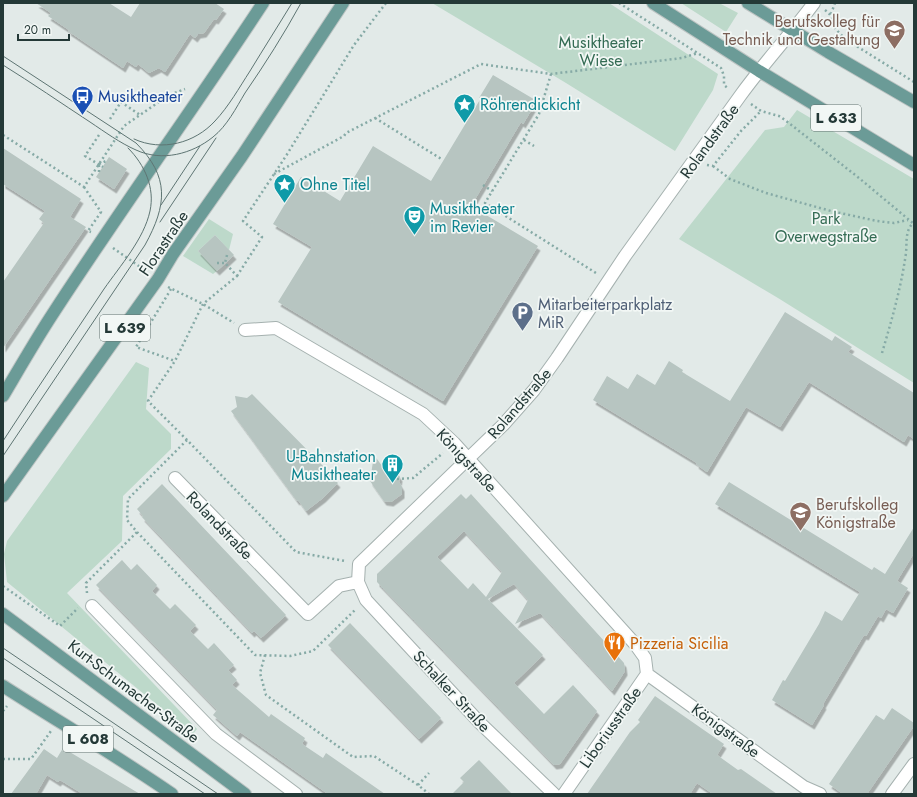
<svg xmlns="http://www.w3.org/2000/svg" width="917" height="797" viewBox="0 0 917 797" font-family="Jost,sans-serif">
	<style>
		.green { fill: #bdd9ca }
		.building { fill: #b7c5c1; fill-rule: evenodd; filter: url(#shadow) }
		.lines { fill: none; stroke-linecap: round; stroke-linejoin: round }
		.minor-casing { stroke: #a5b1af; stroke-width: 14 }
		.major-casing { stroke: #bdc4c3; stroke-width: 14 }
		.path { stroke: #86aaa6; stroke-width: 2.5; stroke-dasharray: 2 3; stroke-linecap: butt }
		.minor { stroke: #fff; stroke-width: 12 }
		.major { stroke: #6b9b97; stroke-width: 12 }
		.tram { stroke: #5e7573; stroke-width: 1 }
		.labels { text-anchor: middle; stroke-width: 3.5; stroke-linejoin: round; paint-order: stroke }
		.shield { fill: #f2f7f5; stroke: #627270; stroke-width: 1 }
		.shield-label { font-size: 15px; font-weight: bold; fill: #243937 }
		.education-label { font-size: 16px; fill: #785e54; stroke: #f2f7f5; text-anchor: end }
		.park-label { font-size: 16px; fill: #336b53; stroke: #f2f7f5 }
		.transit-label { font-size: 16px; fill: #164399; stroke: #f2f7f5; text-anchor: start }
		.culture-label { font-size: 16px; fill: #0d838f; stroke: #f2f7f5; text-anchor: start }
		.street-label { font-size: 16px; fill: #243937; stroke: #f2f7f5 }
		.service-label { font-size: 16px; fill: #4e5e75; stroke: #f2f7f5; text-anchor: start }
		.food-label { font-size: 16px; fill: #c56008; stroke: #f2f7f5; text-anchor: start }
	</style>
	<defs>
		<filter id="shadow"><feDropShadow dx="2.5" dy="4.5" stdDeviation="0" flood-color="#0004"/></filter>
	</defs>
	<rect width="100%" height="100%" fill="#e2eae8"/>
	<path class="green" d="M432 3H609L718 74 713 90 675 151 566 83Z
		M681 3H719L738 13 726 32Z
		M797 110 914 179V383L778 298 679 239 765 130 784 127Z
		M209 219 233 234 229 250 215 235 198 251 217 271 213 274 183 256Z
		M136 362 149 368 146 409 171 434V449L123 496 122 541 67 593 197 729 193 734 7 582 4 554 7 541Z"/>
	<path class="building" d="M36 3H109L131 17 140 3H215L224 9 216 20 214 19 204 33 198 34 195 38 190 34 165 72 159 68 149 73 138 64 136 67 127 61 123 68 68 31 69 30 48 16 51 13Z
		M493 75 537 101 523 124 521 122 471 206 538 246 443 401 278 302 312 247 273 224 301 177 340 201 373 146 431 181 481 98H479Z
		M3 148 81 199 70 217 86 227 3 348V282L44 223 39 219 45 211 3 184Z
		M109 157 127 169 114 189 96 177Z
		M215 235 234 255 217 271 198 251Z
		M785 312 832 341 835 336 852 347 848 352 914 393V439L908 435 904 442 809 382 780 427 746 407 707 472 696 464 697 463 593 400 607 376 628 389 637 374 655 385 669 361 683 370 682 372 730 401Z
		M252 394 330 473 329 474 338 483 323 498 306 511 298 500 297 501 231 411 237 407 235 396 247 398Z
		M374 455 382 466 393 468 400 477 399 482 402 487V494L391 502 384 501 370 481Z
		M729 482 872 570 874 567 885 574 914 527V553L897 581 908 588 893 613 886 609 881 618 878 616 866 636 864 635 823 704 824 705 812 725 772 700 783 680 785 681 819 624 825 611 842 621 860 592 715 504Z
		M162 484 286 615 261 638 254 631 252 633 142 517 143 516 137 509Z
		M461 494 466 499 471 494 624 663 625 671 612 691 540 613 515 624 528 600 514 584 488 599 543 655 514 683 544 714 573 685 597 711 560 764 554 765 377 582V574ZM464 531 502 572 486 597 473 583 468 589 437 557Z
		M122 560 131 570 137 564 157 585 152 591 170 609 175 604 196 625 190 631 208 649 214 643 234 665 228 670 237 680 232 685 269 717 271 714 305 738 302 744 323 758 326 753 385 794H328L240 732 237 736 213 715 217 710 96 585Z
		M350 623 441 718 419 739 328 645Z
		M655 696 724 744 717 755 738 770 741 769 777 794H713L697 783 690 794H587L630 732 640 722 638 720Z
		M892 708 914 723V726L867 794H843L829 784 876 715 884 720Z
		M63 748 140 794H83L60 780 58 782 47 775 36 794H11L44 749 57 758Z
		M479 760 512 794H452L464 782 460 778Z"/>
	<g class="lines">
		<defs>
			<path id="minor" d="M245 330 276 328 423 414 454 443 635 644 645 658 647 674 564 794
				M175 478 308 614 339 586 358 582
				M92 606 216 734 296 794
				M647 674 804 787 820 794
				M554 794 480 723 366 600 358 582 359 564 503 425 534 390 557 358 625 256 740 96C763 64 790 35 814 3
				M892 794 914 764"/>
			<path id="major" d="M653 3 759 71 914 165
				M748 3 828 52 914 102
				M3 396C19 369 35 341 52 315 120 210 194 108 263 3
				M3 496 158 279 173 254 242 156 343 3
				M3 614 245 794
				M3 686C59 722 117 756 172 794"/>
		</defs>
		<use href="#minor" class="minor-casing"/>
		<use href="#major" class="major-casing"/>
		<path class="path" d="M619 3 721 68 724 76V85L729 89
			M825 10C833 16 831 18 834 26 838 33 844 37 850 42L914 82
			M831 14 835 3
			M551 74 539 114 485 203 596 273
			M751 104 761 111 779 116 785 120 859 178 914 224
			M375 118 443 160
			M110 119 121 102 140 115
			M3 135 84 187 124 126 169 95 185 89
			M99 135 85 156 103 167
			M524 140 534 146
			M99 164 106 161
			M99 165V173
			M707 165 713 166 741 131 761 111
			M713 166 730 179 766 193 831 211 877 221 894 223 908 220
			M274 174 344 136 346 133 481 64 551 74 682 58 698 53
			M483 185 492 191
			M84 187 101 212 88 231 91 232
			M113 248 146 271
			M227 255 225 263 237 276 203 304 175 361 148 401 187 440 296 552 345 561
			M217 263H225
			M237 276 262 237 243 221 286 156 354 45 386 3
			M168 287 203 304 234 323
			M171 289 136 347 175 361
			M882 353C892 319 901 288 906 253 907 242 905 231 913 223
			M187 440 128 499 127 520 137 532 255 655 290 656 313 651 356 609
			M397 479 413 478 443 453
			M3 586 60 626 78 608
			M87 593 86 583 137 532
			M265 655 260 673 266 695 353 757 374 756 418 785 429 794
			M3 711 7 706
			M3 759H31L51 731
			M418 785 429 773"/>
		<use href="#minor" class="minor"/>
		<use href="#major" class="major"/>
		<path class="tram" d="M3 56 136 143C170 177 167 205 145 245L3 456
			M3 65C32 83 61 103 90 122 105 132 120 143 136 150 162 162 192 154 213 137 227 126 236 108 245 93 265 64 284 34 301 3
			M134 139C162 152 195 143 215 121 229 106 239 88 250 71 264 48 278 26 292 3
			M161 205 200 146
			M160 222 216 138
			M3 441C36 390 70 340 104 289 120 266 144 239 150 211 155 188 145 165 128 148
			M3 648 218 794
			M3 658 205 794"/>
	</g>
	<defs>
		<symbol id="university-pin" viewBox="-11 -11 22 30"><path d="M0 17L-7.5 6A9.5 9.5 0 1 1 7.5 6Z" fill="#8d6e63" stroke="#f2f7f5"/><path d="M0-5L7-2L0 1L-7-2ZM-4 1L0 2.5L4 1V4Q0 6-4 4Z" fill="#fff"/></symbol>
		<symbol id="bus-pin" viewBox="-11 -11 22 30"><path d="M0 17L-7.5 6A9.5 9.5 0 1 1 7.5 6Z" fill="#1a4fb4" stroke="#f2f7f5"/><path d="M-5-6H5V4H4V6H2V4H-2V6H-4V4H-5ZM-3.5-4V0h7V-4ZM-3.5 1.2v1.5H-2V1.2ZM2 1.2v1.5H3.5V1.2Z" fill="#fff"/></symbol>
		<symbol id="sight-pin" viewBox="-11 -11 22 30"><path d="M0 17L-7.5 6A9.5 9.5 0 1 1 7.5 6Z" fill="#0f9aa8" stroke="#f2f7f5"/><path d="M0-6L1.8-2.2L6-1.7L2.9 1.2L3.7 5.4L0 3.3L-3.7 5.4L-2.9 1.2L-6-1.7L-1.8-2.2Z" fill="#fff"/></symbol>
		<symbol id="theatre-pin" viewBox="-11 -11 22 30"><path d="M0 17L-7.5 6A9.5 9.5 0 1 1 7.5 6Z" fill="#0f9aa8" stroke="#f2f7f5"/><path d="M-5-5.5Q0-4 5-5.5V0Q5 5 0 6Q-5 5-5 0ZM-3.3-2.5H-1v1.5H-3.3ZM1-2.5H3.3v1.5H1ZM-2.8 1Q0 5.5 2.8 1Z" fill="#fff"/></symbol>
		<symbol id="parking-pin" viewBox="-11 -11 22 30"><path d="M0 17L-7.5 6A9.5 9.5 0 1 1 7.5 6Z" fill="#5c6f8a" stroke="#f2f7f5"/><path d="M-3.5-5.5H1a3.5 3.5 0 0 1 0 7H-1V5.5H-3.5ZM-1-3.4V-.6H.8a1.4 1.4 0 0 0 0-2.8Z" fill="#fff"/></symbol>
		<symbol id="building-pin" viewBox="-11 -11 22 30"><path d="M0 17L-7.5 6A9.5 9.5 0 1 1 7.5 6Z" fill="#0f9aa8" stroke="#f2f7f5"/><path d="M-4-6H4V6H1V3H-1V6H-4ZM-2.5-4.3h1.7v1.8h-1.7ZM.8-4.3h1.7v1.8H.8ZM-2.5-1h1.7V.8h-1.7ZM.8-1h1.7V.8H.8Z" fill="#fff"/></symbol>
		<symbol id="restaurant-pin" viewBox="-11 -11 22 30"><path d="M0 17L-7.5 6A9.5 9.5 0 1 1 7.5 6Z" fill="#e8710a" stroke="#f2f7f5"/><path d="M-5-6h1v4h1v-4h1v4h1v-4h1v5L-1.5 .5V6h-2V.5L-5-1ZM5-6V6H3V1.5H1.5Q1.5-4 5-6Z" fill="#fff"/></symbol>
	</defs>
	<g fill-rule="evenodd">
		<use href="#university-pin" x="882" y="18" width="25" height="34"/>
		<use href="#bus-pin" x="70" y="84" width="25" height="34"/>
		<use href="#sight-pin" x="452" y="92" width="25" height="34"/>
		<use href="#sight-pin" x="272" y="172" width="25" height="34"/>
		<use href="#theatre-pin" x="402" y="204" width="25" height="34"/>
		<use href="#parking-pin" x="510" y="300" width="25" height="34"/>
		<use href="#building-pin" x="380" y="452" width="25" height="34"/>
		<use href="#university-pin" x="788" y="500" width="25" height="34"/>
		<use href="#restaurant-pin" x="602" y="630" width="25" height="34"/>
	</g>
	<g class="labels">
		<g class="shield">
			<rect x="811" y="105" width="50" height="26" rx="3"/>
			<rect x="100" y="315" width="50" height="26" rx="3"/>
			<rect x="63" y="726" width="50" height="26" rx="3"/>
		</g>
		<g class="shield-label">
			<text x="836" y="123">L 633</text>
			<text x="125" y="333">L 639</text>
			<text x="88" y="744">L 608</text>
		</g>
		<g class="education-label">
			<text x="880" y="27">Berufskolleg für<tspan x="880" dy="18">Technik und Gestaltung</tspan></text>
			<text x="816" y="510" text-anchor="start">Berufskolleg<tspan x="816" dy="18">Königstraße</tspan></text>
		</g>
		<g class="park-label">
			<text x="601" y="48">Musiktheater<tspan x="601" dy="18">Wiese</tspan></text>
			<text x="826" y="224">Park<tspan x="826" dy="18">Overwegstraße</tspan></text>
		</g>
		<g class="transit-label">
			<text x="98" y="102">Musiktheater</text>
		</g>
		<g class="culture-label">
			<text x="480" y="110">Röhrendickicht</text>
			<text x="300" y="190">Ohne Titel</text>
			<text x="430" y="214">Musiktheater<tspan x="430" dy="18">im Revier</tspan></text>
			<text x="376" y="462" text-anchor="end">U-Bahnstation<tspan x="376" dy="18">Musiktheater</tspan></text>
		</g>
		<g class="street-label">
			<text transform="translate(709 141) rotate(-54)" y="6">Rolandstraße</text>
			<text transform="translate(163 243) rotate(-56)" y="6">Florastraße</text>
			<text transform="translate(519 403) rotate(-49)" y="6">Rolandstraße</text>
			<text transform="translate(467 460) rotate(47)" y="6">Königstraße</text>
			<text transform="translate(220 525) rotate(46)" y="6">Rolandstraße</text>
			<text transform="translate(134 691) rotate(37)" y="6">Kurt-Schumacher-Straße</text>
			<text transform="translate(452 691) rotate(47)" y="6">Schalker Straße</text>
			<text transform="translate(610 727) rotate(-55)" y="6">Liboriusstraße</text>
			<text transform="translate(726 730) rotate(36)" y="6">Königstraße</text>
		</g>
		<g class="service-label">
			<text x="538" y="310">Mitarbeiterparkplatz<tspan x="538" dy="18">MiR</tspan></text>
		</g>
		<g class="food-label">
			<text x="630" y="649">Pizzeria Sicilia</text>
		</g>
	</g>
	<rect width="917" height="797" fill="none" stroke="#243937" stroke-width="8"/>
	<path d="M18 34v6h51v-6" fill="none" stroke="#243937" stroke-width="2"/>
	<text x="24" y="34" font-size="12" fill="#243937" stroke="#f2f7f5" stroke-width="3" paint-order="stroke">20 m</text>
</svg>
